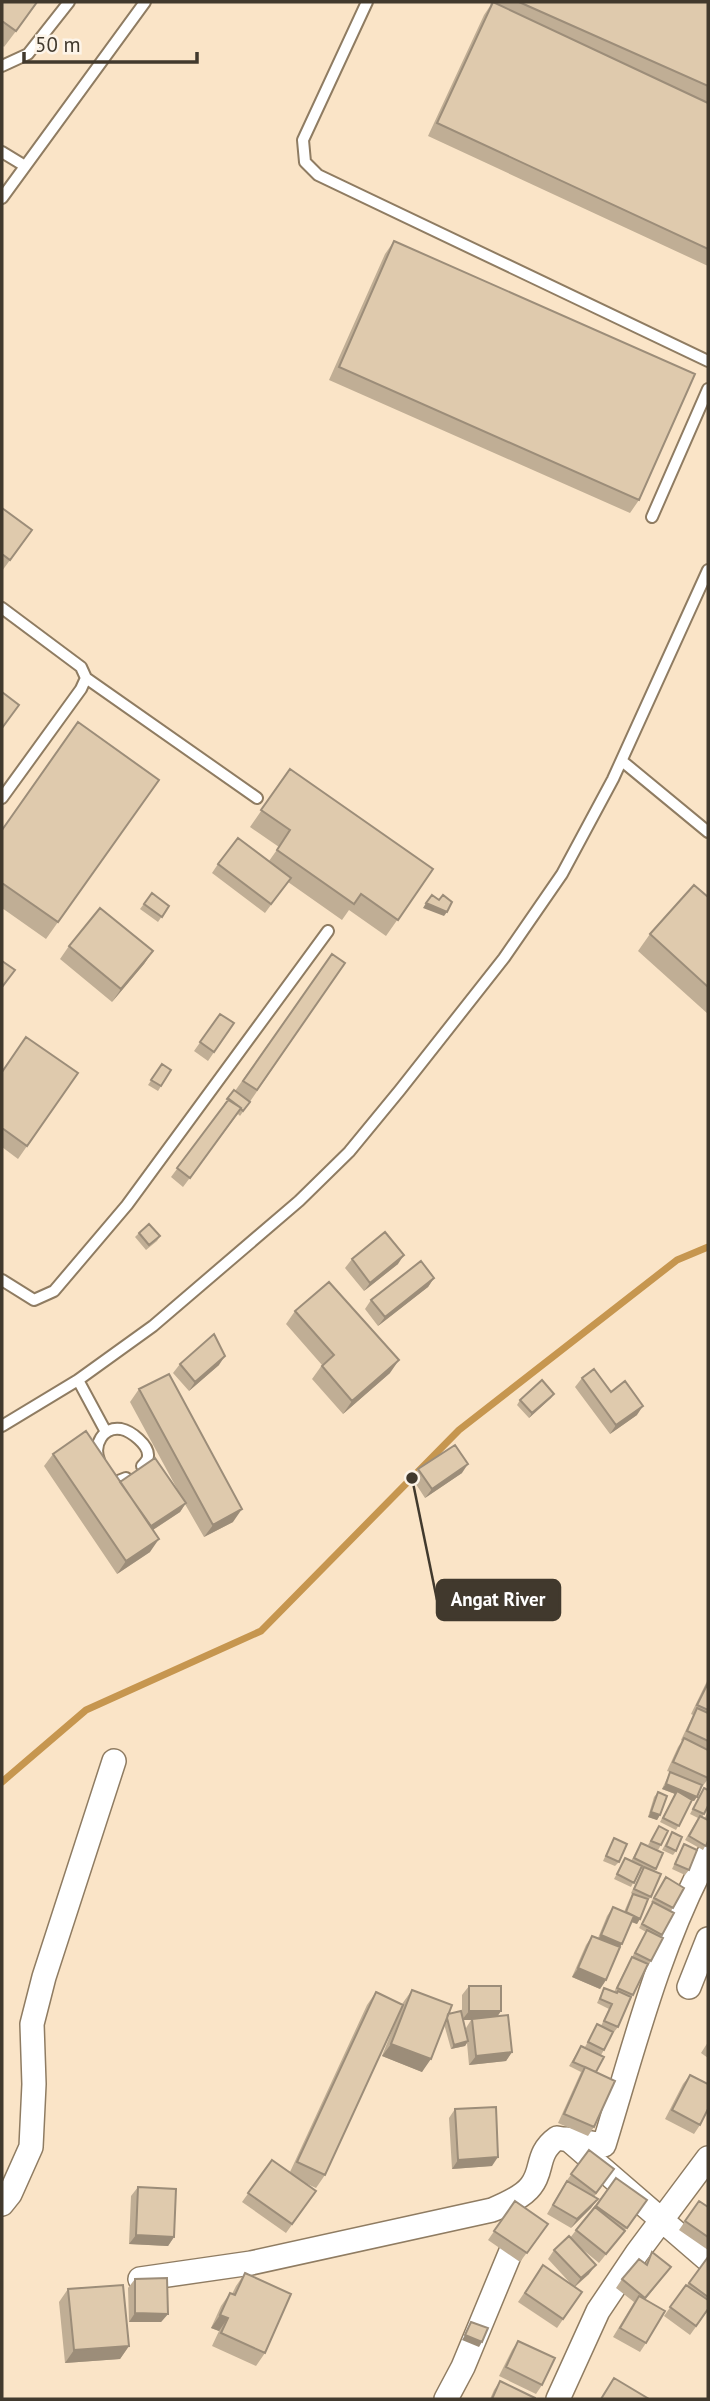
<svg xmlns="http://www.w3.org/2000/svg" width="710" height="2401" viewBox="0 0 710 2401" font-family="'PT Sans',sans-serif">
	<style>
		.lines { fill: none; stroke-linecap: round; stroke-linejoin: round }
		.stream { stroke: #c6964f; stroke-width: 7 }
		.service-casing { stroke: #8f7c62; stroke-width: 14 }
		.minor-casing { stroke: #8f7c62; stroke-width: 26 }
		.service { stroke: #fff; stroke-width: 10 }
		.minor { stroke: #fff; stroke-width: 23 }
		.wall { fill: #c0ae95; fill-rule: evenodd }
		.shaded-wall { fill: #9c8d79 }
		.building { fill: #dfcaad; stroke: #9c8d79; stroke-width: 2 }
		.leader { fill: none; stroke: #41392d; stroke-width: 2.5 }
		.callout-dot { fill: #41392d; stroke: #fdf4e8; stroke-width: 2.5 }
		.callout { fill: #41392d; stroke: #41392d; stroke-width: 2.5 }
		.callout-label { font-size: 19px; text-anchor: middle; font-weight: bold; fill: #fff }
	</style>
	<rect width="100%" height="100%" fill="#fae4c7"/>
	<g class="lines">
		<path class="stream" d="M2 1782 86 1710 261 1631 459 1430 677 1260 708 1247"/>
		<defs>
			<path id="service" d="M367 2 303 140 305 162 318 175 708 361
				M2 66 28 54 69 2
				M2 152 25 166
				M2 198 145 2
				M652 517 708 389
				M2 608 81 667 86 678 81 689 2 798
				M86 678 257 798
				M622 761 708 832
				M2 1280 34 1300 54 1291 127 1205 328 931
				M78 1380 106 1432
				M2 1426 78 1380 153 1326 299 1201 349 1152 400 1090 504 958 562 874 613 779 708 570
				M99 1460C93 1445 103 1426 121 1429 131 1431 149 1445 148 1456 148 1460 145 1463 142 1466
				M108 1477 109 1480 116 1482 126 1478"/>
			<path id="minor" d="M689 1987 708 1939
				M567 2139 604 2145C634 2047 659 1946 708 1855
				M2 2204 10 2194 31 2147 34 2084 32 2024 44 1977 114 1761
				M140 2279 251 2263 492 2210C504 2205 523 2197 531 2186 544 2170 535 2154 557 2138L569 2140 708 2260
				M446 2399 463 2367 521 2227
				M558 2399 598 2311 637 2253 708 2158"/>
		</defs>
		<use href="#service" class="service-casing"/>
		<use href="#minor" class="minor-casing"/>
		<use href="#service" class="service"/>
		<use href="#minor" class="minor"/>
	</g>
	<path class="wall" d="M2 2H38L4 47 2 45Z
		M491 2H708V266L428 136 484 15 490 6Z
		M394 241 639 500 630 513 329 380 385 254Z
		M2 508 32 530 2 571Z
		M290 769 433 869 386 936 349 910 342 920 288 882 265 913 212 873 218 864 269 861 279 847 250 827Z
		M159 780 46 939 2 908V830Z
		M152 893 169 906 158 922 140 909Z
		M708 897V1014L638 951 650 934Z
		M69 946 153 951 144 964 112 1002 60 959Z
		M332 954 345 963 247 1106 240 1116 238 1114 183 1187 171 1177 225 1104H224L234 1090 235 1091Z
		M220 1014 234 1023 208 1061 194 1051Z
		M162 1064 171 1070 158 1091 148 1085Z
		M2 1072 78 1073 18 1159 2 1147Z
		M139 1233 160 1236 157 1241 146 1250 135 1237Z
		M352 1259 398 1264 364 1291 345 1268Z
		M434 1278 428 1287 378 1326 365 1309 371 1300Z
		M295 1311 390 1373 343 1414 312 1379 322 1365 286 1324Z
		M180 1364 219 1365 189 1391 173 1373Z
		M582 1378 611 1392 637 1415 610 1434 575 1387Z
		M139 1389 233 1522 204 1537 185 1504 180 1512 153 1530 150 1552 117 1574 44 1466 53 1454 120 1482 182 1498 130 1402Z
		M554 1394 551 1398 529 1418 517 1405 520 1400Z
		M418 1469 462 1473 425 1498 412 1478Z
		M708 1679V1779L702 1787H701L694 1801H692L676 1830 660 1822 675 1794 662 1789 670 1772 667 1771 678 1747 682 1741 681 1740 693 1715 691 1714Z
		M704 1788V1814L702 1817 705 1818 708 1811V1841L703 1850 685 1840 698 1818 690 1814Z
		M658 1792 660 1815 657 1820 648 1817 654 1797Z
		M659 1826 661 1845 658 1850 648 1845Z
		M672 1832 676 1851 673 1855 662 1850Z
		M614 1838 619 1862 615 1866 603 1861Z
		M641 1843 656 1869 655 1871 651 1897 647 1901 637 1924 631 1922 606 1980 600 1989 572 1977 586 1945 592 1936 598 1938 607 1916 613 1907 624 1912 630 1898 632 1894 631 1893 643 1869 641 1868 631 1887 614 1879 625 1858 631 1861Z
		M684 1844 689 1870 685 1875 672 1869Z
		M663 1882 684 1888 671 1911 674 1913 661 1937 651 1961 648 1966 647 1965 633 1995 630 2000 618 2027 614 2032 601 2026 609 2009 597 2003 604 1988 614 1992 629 1962 632 1957 646 1932 639 1928 653 1903 651 1902Z
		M469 1986 501 2011 497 2016 512 2052 506 2061 469 2065 467 2043 465 2046 451 2049 444 2024 422 2072 382 2056 399 2013 325 2175 316 2188 305 2183 316 2191 286 2233 242 2202 272 2160 290 2172 367 2005 376 1992 402 2004 412 1990 448 2014 462 2019V1995ZM463 2020H471L466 2028V2033Z
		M597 2024 604 2050 601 2055 585 2047Z
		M708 2042V2058L701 2053Z
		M581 2046 596 2072 594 2127 588 2136 558 2123 581 2072 569 2066Z
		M690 2075 700 2125 694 2134 665 2119 683 2084Z
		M455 2109 492 2166 452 2169 449 2118Z
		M589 2150 614 2169 594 2197 598 2199 591 2208 571 2228 547 2214 565 2183Z
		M616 2178 647 2200 620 2237 599 2263 576 2244 589 2274 575 2287 582 2292 557 2328 518 2302 543 2265 572 2285 548 2259 554 2250 570 2238Z
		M138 2187 174 2237 168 2246 129 2244 131 2196Z
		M515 2201 548 2224 520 2262 488 2240Z
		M699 2201 708 2207V2250L679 2230Z
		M652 2252 671 2267 645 2300 646 2343 640 2352 613 2337 634 2302 616 2288 622 2279 645 2264Z
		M708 2257V2310L690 2335 664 2316 686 2285H687Z
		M245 2273 265 2353 256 2366 212 2346 219 2331 211 2328 221 2306 230 2293 232 2294 236 2286Z
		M135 2279 168 2314 161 2322H129L128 2288Z
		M68 2289 129 2346 120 2359 65 2363 59 2302Z
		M518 2341 542 2385 536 2394 499 2376 512 2350Z
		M500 2381 535 2399H490L494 2390Z"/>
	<path class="shaded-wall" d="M426 903 447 912 444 916 423 908Z
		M153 951 144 964 112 1002 121 989Z
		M404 1255 398 1264 364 1291 370 1283Z
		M434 1278 428 1287 378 1326 385 1317Z
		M225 1356 219 1365 189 1391 195 1382Z
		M399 1360 390 1373 343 1414 352 1401Z
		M554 1394 551 1398 529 1418 532 1413Z
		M643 1406 637 1415 610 1434 616 1425Z
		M468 1464 462 1473 425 1498 432 1489Z
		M186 1503 180 1512 145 1535 151 1526Z
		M242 1509 233 1522 204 1537 213 1525Z
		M159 1539 150 1552 117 1574 126 1561Z
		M666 1784 697 1797 694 1801 662 1789Z
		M651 1812 660 1815 657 1820 648 1817Z
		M625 1913 640 1919 637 1924 622 1918Z
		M601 1935 622 1944 615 1953 595 1944Z
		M578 1968 606 1980 600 1989 572 1977Z
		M469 2011H501L495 2020H462Z
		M468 2041 465 2046 451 2049 454 2045Z
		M391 2044 431 2059 422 2072 382 2056Z
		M512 2052 506 2061 469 2065 476 2056Z
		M498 2157 492 2166 452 2169 458 2160Z
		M598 2199 591 2208 571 2228 577 2219Z
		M136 2235 174 2237 168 2246 129 2244Z
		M596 2265 589 2274 574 2287 581 2278Z
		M135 2313 168 2314 161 2322H129Z
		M220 2315 228 2318 219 2331 211 2328Z
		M465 2335 482 2342 479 2347 462 2340Z
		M129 2346 120 2359 65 2363 74 2350Z"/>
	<path class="building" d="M2 2H37L16 31 2 21Z
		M493 2 708 103V249L437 123Z
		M519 2H708V86Z
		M394 241 695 374 639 500 339 367Z
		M2 508 32 530 10 560 2 554Z
		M2 692 19 705 2 728Z
		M78 722 159 780 58 922 2 883V830Z
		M290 769 433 869 398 920 361 894 354 904 277 850 290 830 261 810Z
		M238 838 291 878 271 904 218 864Z
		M694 885 708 897V987L650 934Z
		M152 893 169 906 162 917 144 904Z
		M432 895 439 900 443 895 452 902 447 912 426 903Z
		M100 908 153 951 121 989 69 946Z
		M332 954 345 963 257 1090 243 1081Z
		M2 961 15 970 2 987Z
		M220 1014 234 1023 214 1052 200 1042Z
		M26 1037 78 1073 27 1146 2 1128V1072Z
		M162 1064 171 1070 161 1086 151 1080Z
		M234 1090 250 1102 243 1111 241 1109V1108L227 1099Z
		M229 1099 241 1108 190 1178 177 1168Z
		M149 1224 160 1236 149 1245 139 1233Z
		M385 1232 404 1255 370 1283 352 1259Z
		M421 1261 434 1278 385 1317 371 1300Z
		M329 1282 399 1360 352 1401 322 1366 334 1355 295 1311Z
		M214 1334 225 1356 195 1382 180 1364Z
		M594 1369 611 1392 625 1381 643 1406 616 1425 582 1378Z
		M169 1374 242 1509 213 1525 139 1389Z
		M542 1380 554 1394 532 1413 520 1400Z
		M86 1431 159 1539 126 1561 53 1454Z
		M455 1445 468 1464 432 1489 418 1469Z
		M155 1458 186 1503 151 1526 120 1482Z
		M708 1683V1710L697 1705Z
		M697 1708 708 1713V1741L687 1731Z
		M684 1738 708 1750V1778L673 1762Z
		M670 1772 702 1785 697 1797 666 1784Z
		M704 1788 708 1790V1806L704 1814 693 1809Z
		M677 1791 692 1800 679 1826 663 1818Z
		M658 1792 667 1796 660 1815 651 1812Z
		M700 1816 708 1820V1841L706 1846 689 1836Z
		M659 1826 668 1831 661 1845 651 1841Z
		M672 1832 682 1837 676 1851 666 1846Z
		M614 1838 627 1844 619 1862 606 1856Z
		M641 1843 663 1853 656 1869 634 1858Z
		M684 1844 697 1850 689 1870 675 1864Z
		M625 1858 642 1866 634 1883 617 1874Z
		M644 1867 661 1874 651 1897 634 1889Z
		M666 1877 684 1888 673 1908 654 1898Z
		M633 1894 648 1899 640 1919 626 1912Z
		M653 1902 674 1913 662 1935 642 1924Z
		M613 1907 634 1916 622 1944 601 1935Z
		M647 1930 663 1938 651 1961 635 1953Z
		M592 1936 620 1947 606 1980 578 1968Z
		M632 1957 648 1964 633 1995 617 1988Z
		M469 1986H501V2011H469Z
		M604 1988 617 1993 618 1991 631 1997 618 2027 604 2021 612 2004 600 1999Z
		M412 1990 452 2005 431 2059 391 2044Z
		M376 1992 403 2005 325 2175 297 2162Z
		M461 2011 468 2041 454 2045 447 2018 448 2014Z
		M508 2015 512 2052 476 2056 472 2019Z
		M597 2024 613 2032 604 2050 588 2042Z
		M581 2046 604 2057 596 2072 573 2062Z
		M585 2067 615 2081 594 2127 564 2114Z
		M690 2075 708 2084V2109L700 2125 672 2110Z
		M496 2107 498 2157 458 2160 455 2109Z
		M589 2150 614 2169 596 2193 571 2174Z
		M272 2160 316 2191 292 2224 248 2193Z
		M616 2178 647 2200 627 2228 596 2206Z
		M567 2181 598 2199 577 2219 553 2205Z
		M138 2187 176 2189 174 2237 136 2235Z
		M515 2201 548 2224 527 2253 494 2231Z
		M699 2201 708 2207V2237L685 2221Z
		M595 2207 625 2231 606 2254 576 2230Z
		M569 2236 596 2265 581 2278 554 2250Z
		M652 2252 671 2267 645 2298 622 2279 639 2259 647 2265Z
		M708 2257V2297L689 2283Z
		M543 2265 582 2292 563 2319 525 2293Z
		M245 2273 291 2294 265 2353 221 2333 228 2318 220 2315 230 2293 235 2295Z
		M167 2278 168 2314 135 2313V2279Z
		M123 2285 129 2346 74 2350 68 2289Z
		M686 2285 708 2300V2309L696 2326 670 2307Z
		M639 2296 665 2311 646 2343 620 2328Z
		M471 2322 488 2328 482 2342 465 2335Z
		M518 2341 555 2358 542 2385 506 2367Z
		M614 2378 649 2399H601Z
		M500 2381 535 2398V2399H492Z"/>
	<path class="leader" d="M412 1478L437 1600"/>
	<circle class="callout-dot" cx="412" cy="1478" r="7"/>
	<rect class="callout" x="437" y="1580" width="123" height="40" rx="7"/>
	<g class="callout-label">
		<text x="498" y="1606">Angat River</text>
	</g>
	<rect width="710" height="2401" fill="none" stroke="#41392d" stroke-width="7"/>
	<path d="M24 52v10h173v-10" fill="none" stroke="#41392d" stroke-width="3.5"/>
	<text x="35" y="52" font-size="21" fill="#41392d" stroke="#fdf4e8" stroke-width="5" paint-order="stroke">50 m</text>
</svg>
